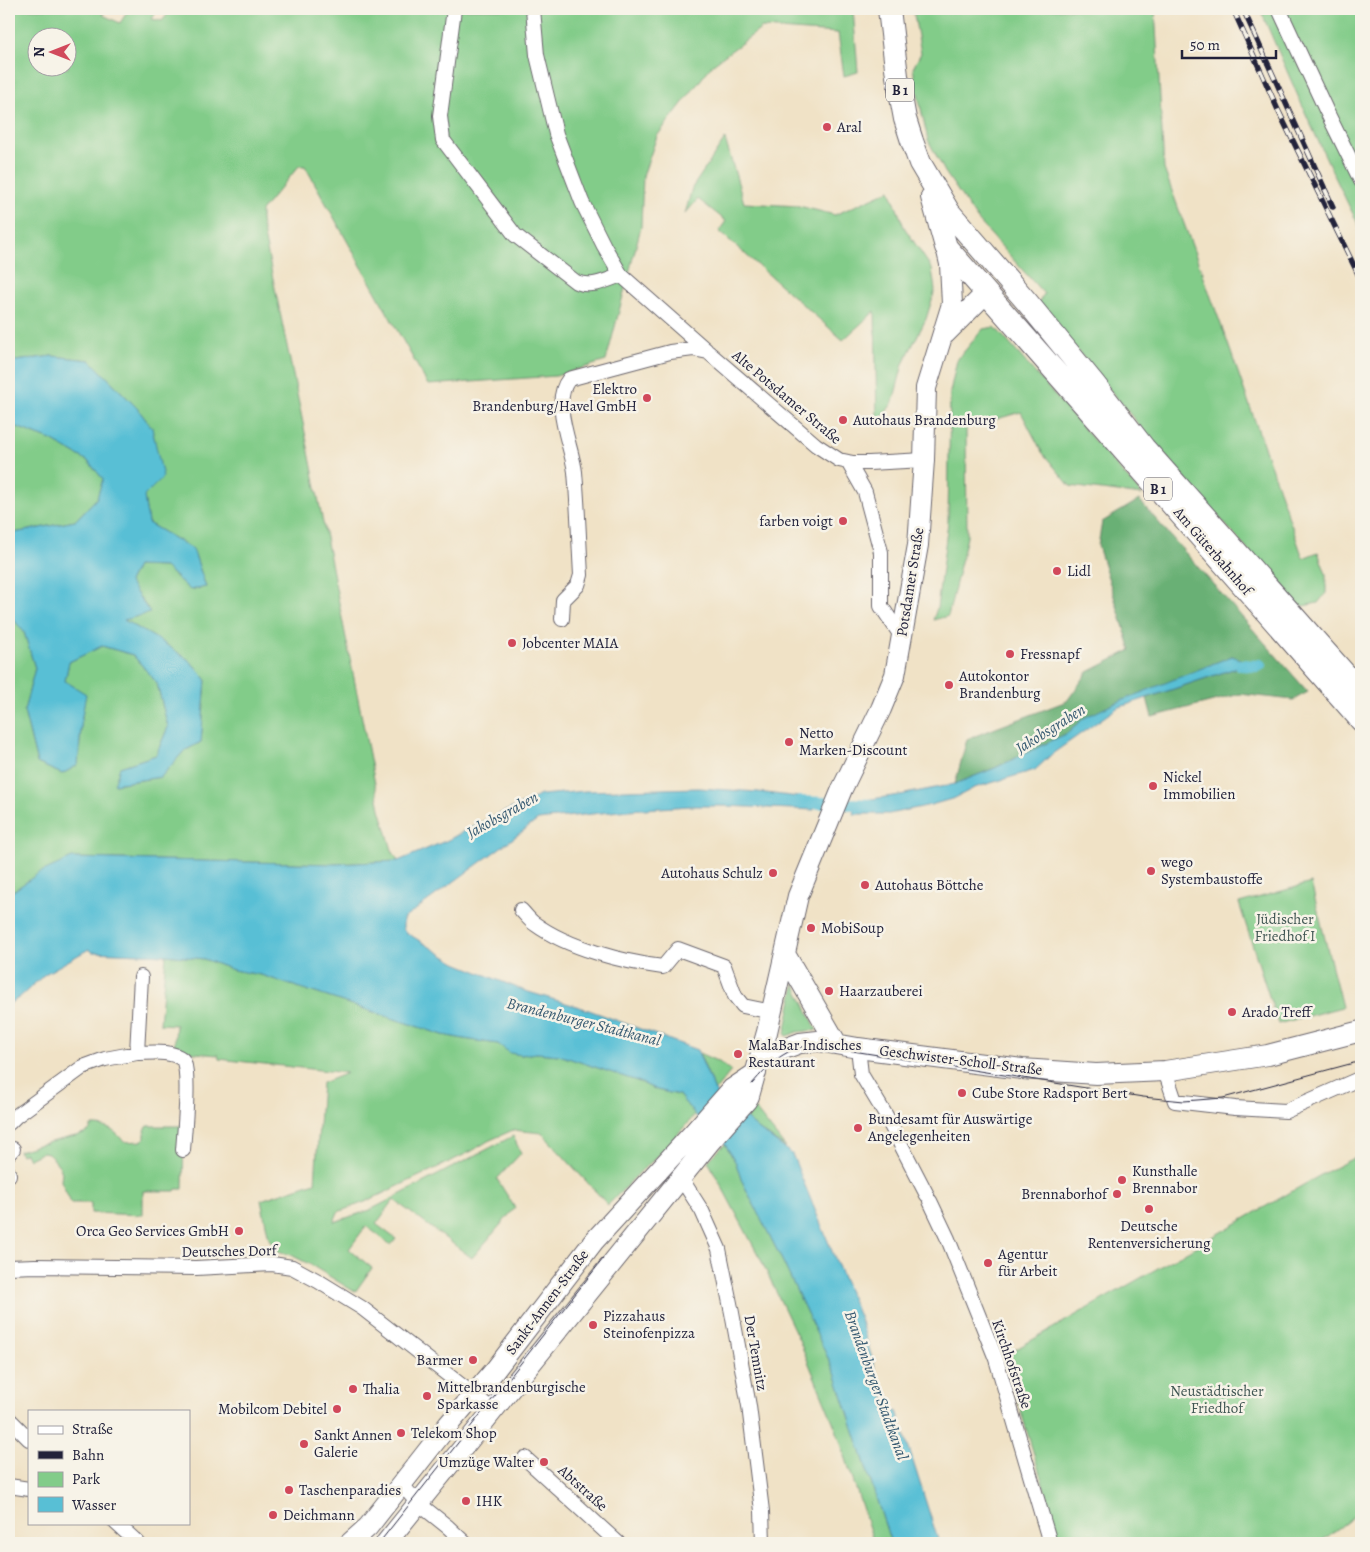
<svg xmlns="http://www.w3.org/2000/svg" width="1370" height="1552" viewBox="0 0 1370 1552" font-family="Alegreya,serif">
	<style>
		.green { fill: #82cc89; stroke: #527762; fill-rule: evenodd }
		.forest { fill: #69b075; stroke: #466958 }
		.water { fill: #58bfd5; stroke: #3d7088 }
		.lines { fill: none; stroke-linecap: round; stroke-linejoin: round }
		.canal { stroke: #58bfd5; stroke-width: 12 }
		.street-casing { stroke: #6a656c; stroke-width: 16 }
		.secondary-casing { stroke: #6a656c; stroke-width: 22 }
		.primary-casing { stroke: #6a656c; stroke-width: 24 }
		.street { stroke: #fff; stroke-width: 14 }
		.secondary { stroke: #fff; stroke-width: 20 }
		.primary { stroke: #fff; stroke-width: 22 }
		.tram { stroke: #22223b; stroke-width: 1 }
		.rail-casing { stroke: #22223b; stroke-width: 5.5 }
		.rail { stroke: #f7f3e8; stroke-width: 4; stroke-dasharray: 11; stroke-linecap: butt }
		.poi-dot { fill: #d1495b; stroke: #f7f3e8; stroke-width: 2 }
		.labels { text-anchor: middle; stroke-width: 5; stroke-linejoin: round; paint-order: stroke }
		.shield { fill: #f7f3e8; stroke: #62616f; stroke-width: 1 }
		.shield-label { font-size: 14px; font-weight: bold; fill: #22223b }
		.poi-label { font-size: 15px; fill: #22223b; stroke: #f7f3e8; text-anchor: start }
		.street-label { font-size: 15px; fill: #22223b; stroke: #f7f3e8 }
		.park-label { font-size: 15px; fill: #3f5552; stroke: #f7f3e8 }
		.water-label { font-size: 16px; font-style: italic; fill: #355971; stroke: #f7f3e8 }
	</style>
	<rect width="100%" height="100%" fill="#f7f3e8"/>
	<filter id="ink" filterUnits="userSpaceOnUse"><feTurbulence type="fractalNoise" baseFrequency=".02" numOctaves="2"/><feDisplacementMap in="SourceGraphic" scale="10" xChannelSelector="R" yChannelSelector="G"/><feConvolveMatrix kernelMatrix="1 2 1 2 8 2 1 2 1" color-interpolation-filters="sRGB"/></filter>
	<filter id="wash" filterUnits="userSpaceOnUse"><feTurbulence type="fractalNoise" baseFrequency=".0096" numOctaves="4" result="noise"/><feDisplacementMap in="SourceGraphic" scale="20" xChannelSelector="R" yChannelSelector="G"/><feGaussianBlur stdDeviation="1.12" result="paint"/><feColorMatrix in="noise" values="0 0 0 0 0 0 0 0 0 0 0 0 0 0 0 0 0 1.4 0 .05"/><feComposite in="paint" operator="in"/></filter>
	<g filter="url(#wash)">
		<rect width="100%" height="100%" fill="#f0e2c6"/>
		<path class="green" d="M9 9H106L103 15 120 23 129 9H158L152 19 162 21 172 9H853L858 72 844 76 838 33 762 28 713 64 657 136 643 176 641 227 606 361 556 376 428 385 305 166H299L261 211V221L308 447 380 809 392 850 398 861 335 864 72 858 12 891 9 894V614L24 632 35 668 24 711 37 763 62 774 78 765 82 716 85 694 65 681 69 662 102 646 133 655 157 683 168 727 156 755 120 767 115 784 161 777 184 751 201 742 206 679 189 660 159 640 124 620 150 612 129 582 137 566 165 567 190 590 206 587 193 549 148 523 144 496 152 428 137 408 90 360 52 356 15 361 9 357ZM38 38H68V68H38Z
			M913 9H1155L1164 169 1227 341 1303 558 1318 552 1326 574V593L1318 603 1303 606 1293 602 1148 436 1038 303 1044 294 977 219 945 172 928 140 919 100 913 68 921 53Z
			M1260 9H1361V230C1324 157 1292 83 1260 9Z
			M725 139 744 203 799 206 835 215 890 190 904 227 932 269 935 290 926 319 903 364 893 402 877 425 875 311 843 340 719 231 726 221 698 199 685 214 692 188Z
			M995 327 1142 495 1070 486 1042 452 1021 412 966 428 967 537 948 616 933 620 937 608 948 522 950 392 957 360 983 329Z
			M9 424 51 440 88 461 103 479 97 498 75 521 9 534Z
			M1311 883 1342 1007 1278 1024 1239 903Z
			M166 955 204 959 233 970 261 975 443 1035 464 1039 498 1044 511 1053 521 1055 537 1053 559 1055 637 1081 657 1090 679 1095 695 1115 657 1157 642 1170 608 1205 542 1133 513 1130 488 1141 472 1151 365 1202 338 1212 334 1222 370 1210 513 1136 521 1153 497 1179 515 1208 472 1258 394 1200 376 1224 396 1239 391 1245 366 1226 349 1249 372 1268 355 1292 311 1265 293 1256 278 1251 269 1239 261 1200 315 1182 322 1083 347 1073 219 1059 218 1055 174 1051 176 1025 160 1024Z
			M795 984 817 1030 797 1032 787 1036 785 1034Z
			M699 1053 719 1062 731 1071 715 1091Z
			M755 1109 786 1148 758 1129 746 1119Z
			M91 1126C106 1125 115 1130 124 1142L142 1141 145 1138V1130L148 1126H184L183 1189H176L175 1191H143V1215L91 1213V1203H71L61 1181 62 1173 60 1167 52 1157 48 1153 43 1152 29 1159 26 1153 21 1155 19 1151 38 1145 84 1134 91 1129Z
			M725 1144 736 1163 741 1179 784 1264 835 1373 891 1543H874L836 1429 800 1342 761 1260 708 1161Z
			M1361 1154V1511L1319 1543H1061L1004 1356 1319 1176Z"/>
		<path class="forest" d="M1139 500 1308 692 1293 700 1240 694 1152 717 1147 698 1233 669 1256 666 1232 656 1084 718 1068 733 995 768 955 784 967 739 1067 701 1088 672 1131 650 1098 546 1102 522Z"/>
		<path class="water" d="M52 356 90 360 137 408 152 428 163 477 144 496 148 523 193 549 206 587 190 590 165 567 137 566 129 582 150 613 124 620 159 640 189 660 206 679 201 742 184 751 161 777 114 784 120 767 156 755 168 727 157 683 133 655 102 646 69 662 65 681 86 694 82 716 78 765 62 774 37 763 24 711 35 668 24 632 9 614V534L75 521 97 498 103 479 88 461 51 440 9 424V357L16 361Z
			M1232 656 1257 666 1233 669 1117 708 1052 754 1035 770 974 788 955 798 931 805 889 814H853L857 801 900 795 955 784 995 768 1068 733 1084 718 1113 704Z
			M699 788 758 792 815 799 814 810 726 806H690L628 810 538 820 403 919V929L407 933 456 963 525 991 586 1009 697 1050 715 1091 758 1129 792 1154 860 1319 889 1413 897 1411 939 1543H891L835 1373 784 1264 741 1179 736 1163 725 1144 695 1115 679 1095 657 1090 637 1081 559 1055 537 1053 521 1055 510 1053 498 1044 464 1039 443 1035 261 975 233 970 204 959 166 955 92 952 89 949 45 974 20 997 9 1004V894L39 873 72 858 335 864 398 861 448 840 477 824 541 795 585 791Z"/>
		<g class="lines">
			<path class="canal" d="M1241 665 1257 666 1260 665
				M800 802 872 805"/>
		</g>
	</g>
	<g filter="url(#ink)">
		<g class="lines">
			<defs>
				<path id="street" d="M454 9 440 116 443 140 515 235 576 282C592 288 605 281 621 275
					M533 9 537 55 556 134 582 202 604 246 621 275 706 350
					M1279 9 1326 110 1361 181
					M848 462 865 492 881 552V606L902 637
					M562 619 563 600 578 585 581 575C579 541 578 506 575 472 572 446 550 402 569 379L670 352 693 349 708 352 816 445 839 460 853 463H869L924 460
					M521 910C526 915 530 921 535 924 568 948 623 962 663 967L678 949 724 966 735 996 743 1006 772 1012
					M858 1048 861 1074 885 1114 927 1195
					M137 1053C151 1053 170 1050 182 1059 191 1066 184 1136 183 1150
					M1165 1071 1175 1101 1235 1108 1286 1111 1361 1078
					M9 1123 16 1116 83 1067 105 1059 137 1053 141 977
					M9 1153 13 1149
					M9 1174V1175
					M681 1178 702 1211 719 1249 732 1313 749 1406 762 1511 763 1543
					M930 1201 948 1239 996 1359 1050 1543
					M9 1267 35 1266 196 1268 272 1264 292 1267 318 1281 362 1308 493 1410
					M9 1419 29 1439
					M525 1458 618 1543
					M401 1484 418 1503 448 1527 465 1543
					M9 1486 29 1489
					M116 1523 138 1543"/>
				<path id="secondary" d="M945 334 986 293
					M785 954 837 1044
					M760 1058 800 1043 818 1041 858 1048 1022 1069 1096 1074 1165 1071 1268 1055 1361 1031
					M350 1543 368 1527 448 1425 495 1370 594 1241 695 1131 732 1089 756 1073
					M386 1543 709 1143 746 1101 749 1096 767 1032 798 896 842 789 881 709 895 675 918 545 924 460 926 388 952 304 950 264 946 247"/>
				<path id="primary" d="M889 9 897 76 905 119 912 141 920 163 949 212 1027 302 1095 385 1144 448 1361 692
					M932 197 946 247 1361 720"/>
			</defs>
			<use href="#street" class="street-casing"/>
			<use href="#secondary" class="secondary-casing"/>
			<use href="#primary" class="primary-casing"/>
			<use href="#street" class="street"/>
			<use href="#secondary" class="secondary"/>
			<use href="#primary" class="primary"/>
			<path class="tram" d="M752 1084C770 1063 786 1047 815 1045L1143 1097 1184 1101 1223 1098 1361 1061
				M379 1543 603 1259"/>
			<defs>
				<path id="rail" d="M1233 9 1278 110 1361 280
					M1243 9 1333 207"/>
			</defs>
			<use href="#rail" class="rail-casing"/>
			<use href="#rail" class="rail"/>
		</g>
	</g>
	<g class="poi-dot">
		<circle cx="827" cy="127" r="5"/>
		<circle cx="647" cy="398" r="5"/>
		<circle cx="843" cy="420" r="5"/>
		<circle cx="843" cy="521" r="5"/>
		<circle cx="1057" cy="571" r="5"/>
		<circle cx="512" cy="643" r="5"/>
		<circle cx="1010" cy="654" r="5"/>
		<circle cx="949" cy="685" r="5"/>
		<circle cx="789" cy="742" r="5"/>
		<circle cx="1153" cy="786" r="5"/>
		<circle cx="1151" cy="871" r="5"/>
		<circle cx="773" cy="873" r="5"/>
		<circle cx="865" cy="885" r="5"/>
		<circle cx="811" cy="928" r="5"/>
		<circle cx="829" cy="991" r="5"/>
		<circle cx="1232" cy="1012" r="5"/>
		<circle cx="738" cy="1054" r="5"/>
		<circle cx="962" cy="1093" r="5"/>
		<circle cx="858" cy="1128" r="5"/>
		<circle cx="1122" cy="1180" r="5"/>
		<circle cx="1117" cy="1194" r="5"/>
		<circle cx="1149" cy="1209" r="5"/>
		<circle cx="239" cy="1231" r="5"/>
		<circle cx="988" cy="1263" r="5"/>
		<circle cx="593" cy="1325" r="5"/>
		<circle cx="473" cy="1360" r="5"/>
		<circle cx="353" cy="1389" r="5"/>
		<circle cx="427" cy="1396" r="5"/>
		<circle cx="337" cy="1409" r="5"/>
		<circle cx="401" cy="1433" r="5"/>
		<circle cx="304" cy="1444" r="5"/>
		<circle cx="544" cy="1462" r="5"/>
		<circle cx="289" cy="1490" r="5"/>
		<circle cx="466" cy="1501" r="5"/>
		<circle cx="273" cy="1515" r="5"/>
	</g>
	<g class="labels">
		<g class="shield">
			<rect x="886" y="78.5" width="28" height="23" rx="4"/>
			<rect x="1144" y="477.5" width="28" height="23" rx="4"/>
		</g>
		<g class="shield-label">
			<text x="900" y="95">B 1</text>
			<text x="1158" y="494">B 1</text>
		</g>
		<g class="poi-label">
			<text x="837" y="132">Aral</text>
			<text x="637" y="394" text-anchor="end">Elektro<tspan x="637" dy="17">Brandenburg/Havel GmbH</tspan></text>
			<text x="853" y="425">Autohaus Brandenburg</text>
			<text x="833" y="526" text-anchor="end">farben voigt</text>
			<text x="1067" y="576">Lidl</text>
			<text x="522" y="648">Jobcenter MAIA</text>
			<text x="1020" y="659">Fressnapf</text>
			<text x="959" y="681">Autokontor<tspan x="959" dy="17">Brandenburg</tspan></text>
			<text x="799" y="738">Netto<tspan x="799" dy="17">Marken-Discount</tspan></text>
			<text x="1163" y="782">Nickel<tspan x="1163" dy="17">Immobilien</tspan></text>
			<text x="1161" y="867">wego<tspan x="1161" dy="17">Systembaustoffe</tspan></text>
			<text x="763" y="878" text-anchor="end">Autohaus Schulz</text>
			<text x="875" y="890">Autohaus Böttche</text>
			<text x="821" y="933">MobiSoup</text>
			<text x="839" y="996">Haarzauberei</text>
			<text x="1242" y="1017">Arado Treff</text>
			<text x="748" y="1050">MalaBar Indisches<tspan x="748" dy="17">Restaurant</tspan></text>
			<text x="972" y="1098">Cube Store Radsport Bert</text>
			<text x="868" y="1124">Bundesamt für Auswärtige<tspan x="868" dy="17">Angelegenheiten</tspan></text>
			<text x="1132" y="1176">Kunsthalle<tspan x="1132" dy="17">Brennabor</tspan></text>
			<text x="1107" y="1199" text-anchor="end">Brennaborhof</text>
			<text x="1149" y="1231" text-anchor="middle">Deutsche<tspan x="1149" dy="17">Rentenversicherung</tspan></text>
			<text x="229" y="1236" text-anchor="end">Orca Geo Services GmbH</text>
			<text x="998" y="1259">Agentur<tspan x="998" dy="17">für Arbeit</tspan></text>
			<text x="603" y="1321">Pizzahaus<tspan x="603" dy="17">Steinofenpizza</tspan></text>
			<text x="463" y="1365" text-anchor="end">Barmer</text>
			<text x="437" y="1392">Mittelbrandenburgische<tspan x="437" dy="17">Sparkasse</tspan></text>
			<text x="363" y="1394">Thalia</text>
			<text x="327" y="1414" text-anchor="end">Mobilcom Debitel</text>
			<text x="411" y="1438">Telekom Shop</text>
			<text x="314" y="1440">Sankt Annen<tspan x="314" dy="17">Galerie</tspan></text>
			<text x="534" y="1467" text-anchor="end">Umzüge Walter</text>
			<text x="299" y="1495">Taschenparadies</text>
			<text x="476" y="1506">IHK</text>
			<text x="283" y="1520">Deichmann</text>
		</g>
		<g class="street-label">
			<text transform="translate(787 397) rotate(40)" y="5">Alte Potsdamer Straße</text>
			<text transform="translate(1213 551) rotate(49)" y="5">Am Güterbahnhof</text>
			<text transform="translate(910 582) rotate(-81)" y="5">Potsdamer Straße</text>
			<text transform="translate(961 1060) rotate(7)" y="5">Geschwister-Scholl-Straße</text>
			<text transform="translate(229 1251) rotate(-1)" y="5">Deutsches Dorf</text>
			<text transform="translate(547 1302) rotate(-53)" y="5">Sankt-Annen-Straße</text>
			<text transform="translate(756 1353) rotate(80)" y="5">Der Temnitz</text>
			<text transform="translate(1012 1364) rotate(71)" y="5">Kirchhofstraße</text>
			<text transform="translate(583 1488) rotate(42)" y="5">Abtstraße</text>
		</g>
		<g class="park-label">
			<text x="1285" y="924">Jüdischer<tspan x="1285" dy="17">Friedhof I</tspan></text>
			<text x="1217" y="1396">Neustädtischer<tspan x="1217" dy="17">Friedhof</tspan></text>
		</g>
		<g class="water-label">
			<text transform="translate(1050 728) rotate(-32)" y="6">Jakobsgraben</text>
			<text transform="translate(502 814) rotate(-29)" y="6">Jakobsgraben</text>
			<text transform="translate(584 1021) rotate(14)" y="6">Brandenburger Stadtkanal</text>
			<text transform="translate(877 1385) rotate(70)" y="6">Brandenburger Stadtkanal</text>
		</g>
	</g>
	<rect width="1370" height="1552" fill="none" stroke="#f7f3e8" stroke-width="30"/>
	<rect x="28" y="1410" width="162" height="115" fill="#f7f3e8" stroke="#a29fa3"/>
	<rect x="38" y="1426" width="25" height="8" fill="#ffffff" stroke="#a29fa3"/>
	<text x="72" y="1434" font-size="15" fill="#22223b">Straße</text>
	<rect x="38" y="1451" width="25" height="8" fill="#22223b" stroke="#a29fa3"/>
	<text x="72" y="1460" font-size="15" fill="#22223b">Bahn</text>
	<rect x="38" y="1472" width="25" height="15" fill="#82cc89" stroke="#a29fa3"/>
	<text x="72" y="1484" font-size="15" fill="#22223b">Park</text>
	<rect x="38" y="1497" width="25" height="15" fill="#58bfd5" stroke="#a29fa3"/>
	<text x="72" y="1510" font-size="15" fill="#22223b">Wasser</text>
	<g transform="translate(52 52) rotate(270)"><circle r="24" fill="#f7f3e8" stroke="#a29fa3"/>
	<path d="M0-4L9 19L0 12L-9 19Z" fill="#d1495b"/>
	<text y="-8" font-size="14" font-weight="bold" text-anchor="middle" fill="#22223b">N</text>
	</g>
	<path d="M1182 50v8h94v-8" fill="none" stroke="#22223b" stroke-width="2.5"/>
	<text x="1190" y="50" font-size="15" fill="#22223b" stroke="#f7f3e8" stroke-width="4" paint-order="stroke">50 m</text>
</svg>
